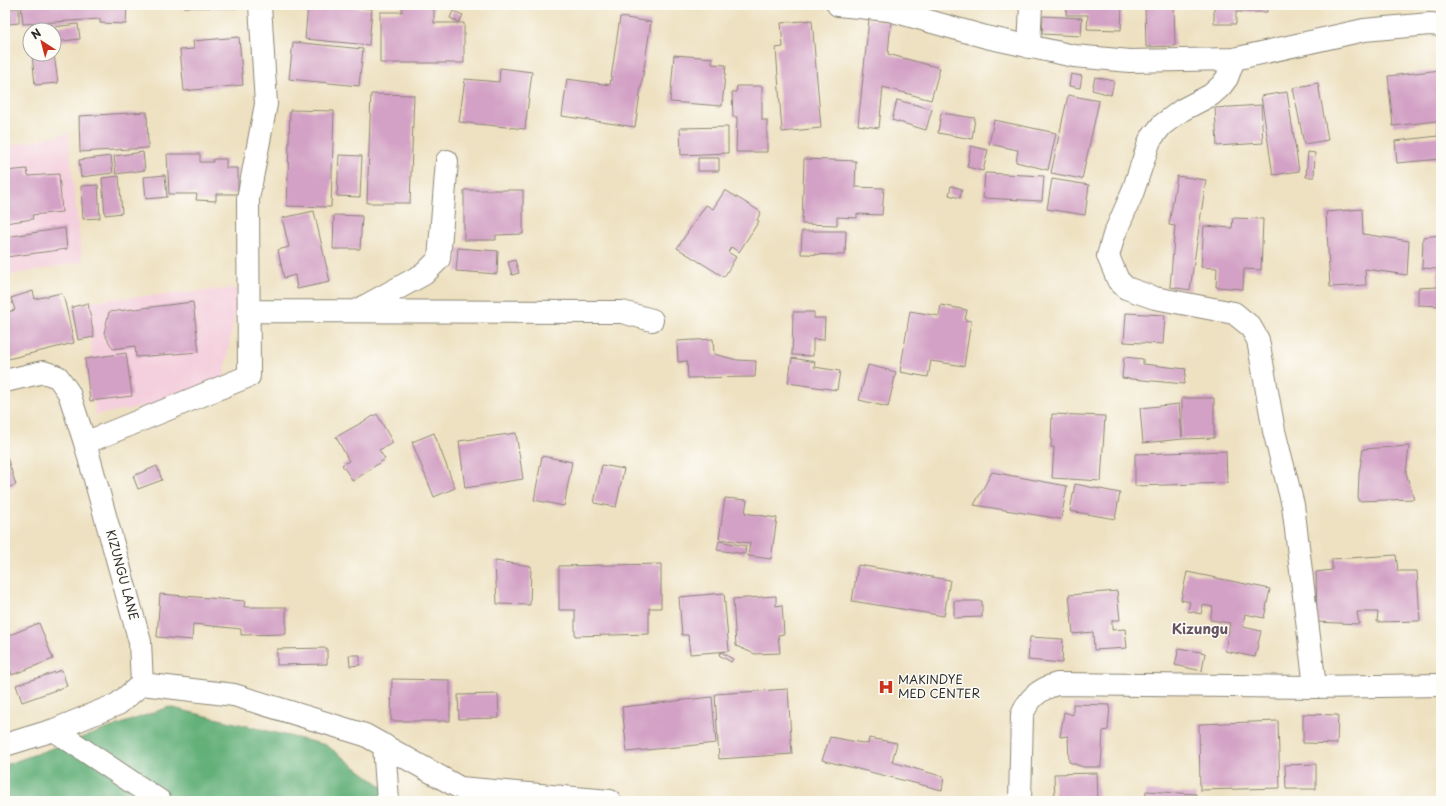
<svg xmlns="http://www.w3.org/2000/svg" width="1446" height="806" viewBox="0 0 1446 806" font-family="'Playpen Sans',sans-serif">
	<style>
		.built { fill: #f4cfdd }
		.forest { fill: #64b079; stroke: #486e52 }
		.building { fill: #d3a1c5 }
		.lines { fill: none; stroke-linecap: round; stroke-linejoin: round }
		.minor-casing { stroke: #8c8676; stroke-width: 24 }
		.minor { stroke: #fff; stroke-width: 22 }
		.labels { text-anchor: middle; stroke-width: 3; stroke-linejoin: round; paint-order: stroke }
		.street-label { font-size: 12px; fill: #2b2b2b; stroke: #fdfcf7 }
		.poi-label { font-size: 12px; fill: #2b2b2b; stroke: #fdfcf7; text-anchor: start }
		.quarter-label { font-size: 14px; font-weight: bold; fill: #665461; stroke: #fdfcf7 }
	</style>
	<rect width="100%" height="100%" fill="#fdfcf7"/>
	<filter id="ink" filterUnits="userSpaceOnUse"><feTurbulence type="fractalNoise" baseFrequency=".025" numOctaves="2"/><feDisplacementMap in="SourceGraphic" scale="8" xChannelSelector="R" yChannelSelector="G"/><feConvolveMatrix kernelMatrix="1 2 1 2 8 2 1 2 1" color-interpolation-filters="sRGB"/></filter>
	<filter id="wash" filterUnits="userSpaceOnUse"><feTurbulence type="fractalNoise" baseFrequency=".012" numOctaves="4" result="noise"/><feDisplacementMap in="SourceGraphic" scale="16" xChannelSelector="R" yChannelSelector="G"/><feGaussianBlur stdDeviation="0.9" result="paint"/><feColorMatrix in="noise" values="0 0 0 0 0 0 0 0 0 0 0 0 0 0 0 0 0 1.4 0 .05"/><feComposite in="paint" operator="in"/></filter>
	<g filter="url(#wash)">
		<rect width="100%" height="100%" fill="#eee1c1"/>
		<path class="built" d="M68 133 82 262 5 276V147Z
			M239 288 221 393 95 415 89 301Z"/>
		<path class="forest" d="M169 707 326 745 392 794 374 801H5V765Z"/>
		<g id="blocks">
			<path class="building" d="M21 5H127L126 24 100 23V19L23 24Z
				M184 5H238V8L184 7Z
				M308 5H338L372 9 369 45 305 39Z
				M402 5H434V23H464V63H380V12H402Z
				M1067 5H1122L1121 30 1087 29 1088 15H1066Z
				M1145 5H1174L1175 46 1146 47Z
				M1214 5H1267V12H1236V24H1214Z
				M9 8H19V23L9 24Z
				M453 11 463 15 459 22 450 18Z
				M1043 16 1082 18 1081 36 1042 34Z
				M620 17 651 22 635 127 562 116 567 79 610 85Z
				M869 19 891 22 888 54 940 68 931 100 883 87 879 128 858 125Z
				M812 20 821 128 782 132 776 48 783 47 781 23Z
				M78 24 80 39 54 42V30H29Z
				M239 37 243 85 184 91 180 50 194 49 193 41Z
				M293 42 363 49 359 86 289 79Z
				M32 54H54L58 83 35 85Z
				M674 55 713 58 712 64 726 65 722 106 670 102Z
				M500 68 532 72 525 129 459 122 465 79 499 82Z
				M1441 70V159L1397 163 1395 141 1438 136 1437 121 1393 126 1388 76Z
				M1071 74 1082 76 1080 88 1069 86Z
				M1095 77 1114 81 1111 95 1092 90Z
				M1318 83 1328 140 1304 144 1293 88Z
				M737 86H762V120H767V152H736L737 117H733L732 92H736Z
				M1287 92 1299 171 1273 175 1261 96Z
				M371 94 414 95 410 203H367Z
				M1068 95 1099 101 1082 179 1051 173Z
				M897 100 932 109 926 130 892 120Z
				M1261 105 1263 143 1217 146 1215 108Z
				M290 110 334 111 331 207 287 206Z
				M147 112 148 148 80 152 79 116Z
				M941 113 975 118 972 139 938 133Z
				M994 120 1056 133 1048 170 1016 162 1018 150 989 144Z
				M728 127V153L681 155 680 128Z
				M971 146 988 150 983 171 967 167Z
				M143 152 145 170 116 174 114 156Z
				M1308 152 1315 153 1314 177H1306Z
				M167 154H200V162H213V159H226V168H238V194H216V201L196 200 197 194H169Z
				M339 155 362 156 360 197 337 196Z
				M111 156 113 173 81 177 79 160Z
				M698 158H719V171H698Z
				M804 159 856 161 855 187 884 188 882 215 857 214V218L837 217V225L802 224Z
				M27 169 28 176 59 174 62 212 32 215 33 219 5 223V171Z
				M985 173 1044 176 1042 201 983 198Z
				M165 175 167 197 146 199 144 177Z
				M119 176 122 213 105 215 102 178Z
				M1177 176 1206 180 1190 290 1170 287 1175 226 1169 225Z
				M1052 179 1089 185 1085 215 1047 209Z
				M98 185 100 218 83 219 81 186Z
				M951 186 962 189 960 198 949 195Z
				M464 190H523V234L496 235V240H464Z
				M725 190 761 212 757 220 759 221 739 252 731 247 728 252 736 257 724 277 677 248 706 205 713 209Z
				M1362 209 1363 234 1409 241 1407 275 1365 269 1366 285 1330 287 1326 212Z
				M314 211 330 282 297 289 295 275 284 278 278 250 289 247 282 218Z
				M334 215 362 216 360 249H333Z
				M1233 218 1263 219 1261 270 1244 269 1243 289 1216 287 1217 268 1201 267 1204 226 1232 228Z
				M65 228 67 249 6 257 5 237Z
				M802 231H846L845 255 801 254Z
				M1441 235V306L1418 305V288L1438 287 1437 269 1422 268 1423 237Z
				M458 248 498 251 497 274 456 271Z
				M515 260 519 273 512 275 508 262Z
				M33 291 35 299 61 293 64 298 74 343 8 359 5 347V313L15 310 11 298Z
				M193 302 199 352 136 357 135 346 113 349 104 333 109 312Z
				M88 303 94 337 78 340 72 307Z
				M941 305 967 310 965 320 971 321 964 366 931 361 928 377 900 372 910 311 939 316Z
				M793 312H814V318H825L824 340 813 339V356L792 355Z
				M1126 313 1165 315 1163 344 1124 342Z
				M713 339 714 354 737 360 756 361 755 377 688 378 687 361 678 362 677 341Z
				M126 353 132 396 90 401 85 359Z
				M1124 357 1143 359V364L1186 369 1184 384 1122 378Z
				M792 358 815 362 814 367 840 371 837 390 788 383Z
				M868 365 896 372 888 407 859 400Z
				M1182 398H1214V438L1182 439 1143 443 1140 408 1179 404 1182 437Z
				M377 414 393 443 379 450 385 459 353 481 342 465 349 461 336 437Z
				M1052 414 1105 416 1101 481 1052 478 1054 447H1051Z
				M434 433 455 488 434 497 412 442Z
				M516 433 523 479 465 488 459 441Z
				M1409 446 1406 473 1414 499 1358 501 1359 474 1363 449Z
				M5 451 16 485 5 488Z
				M1226 451 1227 483 1135 486V454Z
				M542 456 572 462 564 506 534 500Z
				M602 465 624 469 616 507 594 503Z
				M157 466 162 480 138 489 133 476Z
				M992 472 1067 486 1061 519 974 505Z
				M1075 484 1120 493 1115 519 1070 511Z
				M725 498 747 500 745 513 777 518 771 559 748 556 750 543 719 539Z
				M719 541 746 546 745 554 717 550Z
				M1396 555 1398 571H1417L1420 621 1377 622 1378 612H1357L1359 624 1317 622 1316 572 1332 570V559Z
				M495 561 531 566 530 605 497 604Z
				M661 564V608H649V634L575 636V610H559V566Z
				M858 565 950 580 944 616 852 601Z
				M1187 572 1270 589 1264 618 1245 614 1243 627 1261 631 1255 657 1225 651 1230 623 1210 620 1213 607 1203 605 1201 614 1188 611 1190 602 1181 600Z
				M1117 591 1120 620H1112V630L1125 629 1127 648 1094 650 1093 632 1073 634 1069 595Z
				M724 593 729 651 690 654 688 635H682L679 597Z
				M160 594 245 601 244 607H286V634L241 635V629L193 624 192 640 157 637Z
				M776 596V606L782 605 784 634 778 635 780 653 755 654 736 646 733 599Z
				M954 601H982V617L954 618Z
				M39 623 53 659 12 675 5 655V637Z
				M1030 637 1063 639 1062 663 1028 660Z
				M327 648V664L277 665V649Z
				M1179 648 1205 653 1202 671 1175 665Z
				M721 652 733 659 731 662 719 655Z
				M349 655H360V665L350 666Z
				M62 670 67 686 22 702 16 685Z
				M392 679 450 680V721H391Z
				M788 689 792 754 719 759 715 694Z
				M498 694 499 718 459 719 458 695Z
				M712 697 716 743 627 752 622 707Z
				M1073 704 1110 705 1108 730 1103 731 1101 767H1083L1069 762 1068 736 1060 737 1064 712 1073 715Z
				M1303 714 1338 715 1337 744 1303 743Z
				M1278 721 1280 788 1200 790 1199 724Z
				M830 737 868 744 869 738 897 743 892 762 944 777 942 790 822 760Z
				M1316 764V789H1286L1285 765Z
				M1097 773 1098 801H1055L1054 774Z
				M1146 791 1196 794 1195 801H1145Z"/>
		</g>
	</g>
	<g filter="url(#ink)">
		<use href="#blocks" fill-opacity="0" stroke="#8c8676" stroke-width="1"/>
		<g class="lines">
			<defs>
				<path id="minor" d="M838 5 889 10 986 37 1074 56 1130 61 1234 59 1364 30 1430 24 1441 25
					M1029 47 1031 5
					M1234 59 1227 78 1221 86 1211 95 1182 110 1162 125 1150 140 1132 194 1114 235 1108 256 1118 280 1126 288 1155 298 1234 313 1250 326 1258 340 1274 431 1293 505 1315 687
					M358 310 424 274 439 259 447 161
					M249 311 622 312 652 320
					M5 381 43 372 58 377 69 393 85 443 140 642 142 684 118 704 54 730 5 745
					M85 443 249 376 248 199 266 104 260 5
					M142 684 234 695 365 735 460 788 610 801
					M54 730 160 801
					M384 745 388 801
					M1020 801 1022 715C1029 698 1039 689 1057 684L1315 687 1441 685"/>
			</defs>
			<use href="#minor" class="minor-casing"/>
			<use href="#minor" class="minor"/>
		</g>
	</g>
	<defs>
		<symbol id="hospital-bare" viewBox="-9 -9 18 18"><path d="M-5-5h3v3.5h4V-5h3V5h-3V1.5h-4V5h-3Z" fill="#c8321e" stroke="#fdfcf7" stroke-width="2.5" paint-order="stroke"/></symbol>
	</defs>
	<g fill-rule="evenodd">
		<use href="#hospital-bare" x="875" y="676" width="22" height="22"/>
	</g>
	<g class="labels">
		<g class="street-label">
			<text transform="translate(122 575) rotate(75)" y="4">KIZUNGU LANE</text>
		</g>
		<g class="poi-label">
			<text x="898" y="684">MAKINDYE<tspan x="898" dy="14">MED CENTER</tspan></text>
		</g>
		<g class="quarter-label">
			<text x="1200" y="634">Kizungu</text>
		</g>
	</g>
	<rect width="1446" height="806" fill="none" stroke="#fdfcf7" stroke-width="20"/>
	<g transform="translate(42 42) rotate(324)"><circle r="19" fill="#fdfcf7" stroke="#a9a8a5"/>
	<path d="M0-3L7 15L0 10L-7 15Z" fill="#c8321e"/>
	<text y="-6" font-size="11" font-weight="bold" text-anchor="middle" fill="#2b2b2b">N</text>
	</g>
</svg>
